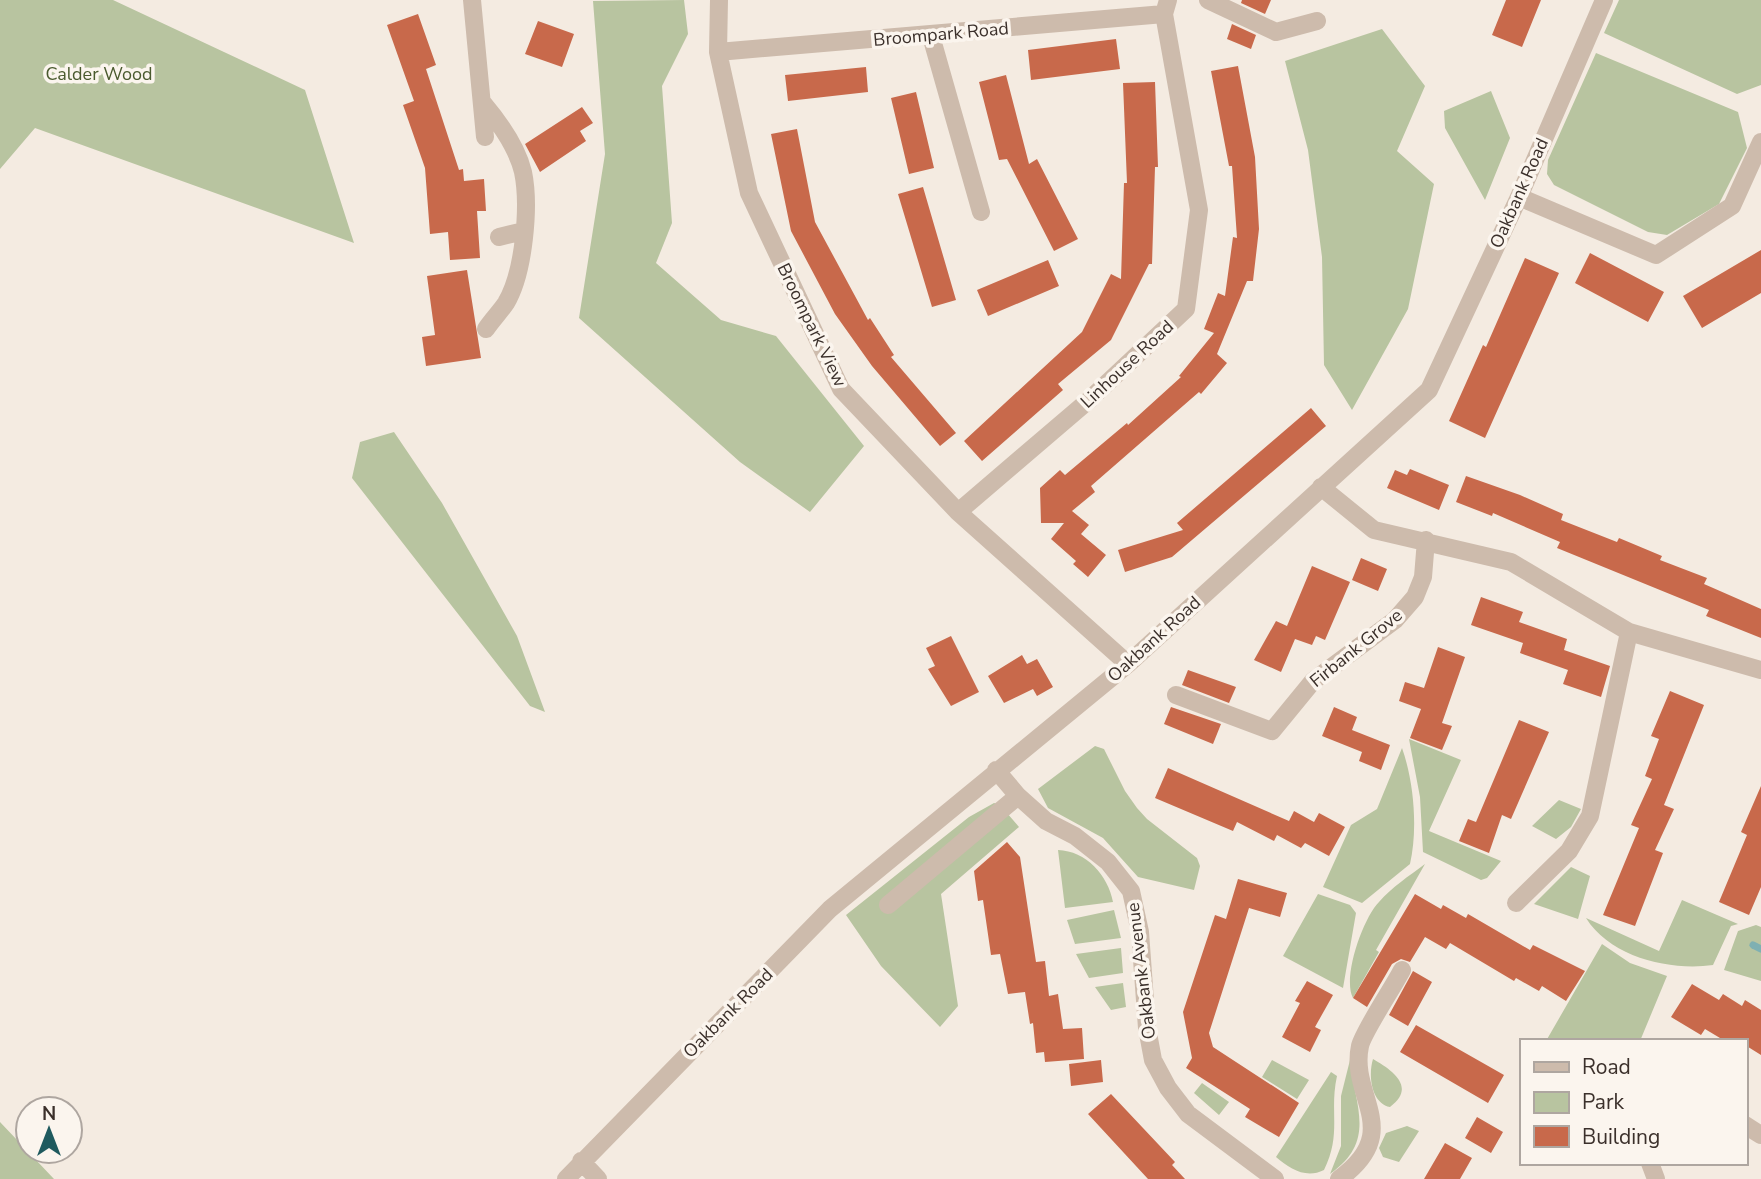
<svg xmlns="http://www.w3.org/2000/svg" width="1761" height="1179" viewBox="0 0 1761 1179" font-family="'Nunito Sans',sans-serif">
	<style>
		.green { fill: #b8c4a0 }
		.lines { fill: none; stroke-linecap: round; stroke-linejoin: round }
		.stream { stroke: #7fb0b2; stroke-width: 7 }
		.building { fill: #c8694b }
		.minor { stroke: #cdbbac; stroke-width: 18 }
		.labels { text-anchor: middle; stroke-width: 7; stroke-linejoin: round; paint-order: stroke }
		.street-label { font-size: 18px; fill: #3b302b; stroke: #fbf5ee }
		.park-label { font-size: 18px; fill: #4a5a2e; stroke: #fbf5ee }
	</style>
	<rect width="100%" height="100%" fill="#f4ebe1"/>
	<path class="green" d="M0 0H113L305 90 354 243 35 128 0 169Z
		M684 0 688 34 662 86 672 223 656 263 721 320 776 336 864 446 810 512 740 462 579 318 605 154 593 1Z
		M1619 0H1761V85L1737 94 1604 33Z
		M1382 29 1425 86 1397 151 1434 184 1408 309 1352 410 1324 365 1322 257 1308 150 1285 61Z
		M1596 53 1738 112 1747 148 1719 204 1667 235 1648 232 1554 185 1547 174 1548 160Z
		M1491 91 1510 138 1485 200 1445 128 1444 111Z
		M394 432 442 503 517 636 545 712 530 706 352 478 360 442Z
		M1409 739 1461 760 1429 831 1501 861 1487 878 1481 880 1423 852 1420 797Z
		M1095 746 1104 749 1125 791 1137 808 1147 819 1197 858 1200 866 1194 890 1138 877 1103 838 1048 808 1038 789Z
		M1402 748C1414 782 1418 829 1410 864L1362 903 1323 887 1351 825 1377 809Z
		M1559 800 1581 809 1571 827 1556 839 1532 826Z
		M994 803 1000 805 1019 827 941 894 958 1006 940 1027 881 966 846 915 969 817Z
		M1058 850C1086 851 1108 875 1113 902L1065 908Z
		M1425 864 1376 950 1379 952 1353 998C1342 978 1363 918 1379 902 1392 887 1409 876 1425 864Z
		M1571 867 1590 876 1578 919 1534 904Z
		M1318 894 1350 905 1356 913 1343 988 1283 956Z
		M1682 900 1738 924 1731 926 1713 965C1671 971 1611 958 1586 918L1659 951Z
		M1114 910 1121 938 1075 944 1067 920Z
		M1756 925 1761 927V981L1724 970 1738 931Z
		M1602 944 1630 963 1667 976 1640 1041H1546Z
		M1121 948 1123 973 1089 978 1076 954Z
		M1123 983 1126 1007 1111 1010 1095 987Z
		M1373 1059C1392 1070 1417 1087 1390 1107 1371 1103 1368 1075 1373 1059Z
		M1272 1060 1309 1080 1297 1099 1262 1077Z
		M1350 1060C1355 1107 1377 1141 1330 1174L1341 1146V1096Z
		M1331 1072 1337 1076C1329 1112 1342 1133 1324 1170 1306 1179 1290 1169 1276 1157Z
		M1202 1083 1229 1102 1219 1115 1194 1093Z
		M0 1122 54 1179H0Z
		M1407 1126 1419 1131 1399 1162 1383 1157 1379 1148 1386 1133Z"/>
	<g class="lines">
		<path class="stream" d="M1753 945 1761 949"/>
	</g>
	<path class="building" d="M1242 0H1271L1265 14 1241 3Z
		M1506 0H1541L1522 47 1492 35Z
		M418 14 436 65 426 69 459 170 463 169 464 181 484 179 486 211H477L480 258 450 260 448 232 430 234 425 168 403 105 414 101 387 25Z
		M538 21 574 34 562 67 525 54Z
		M1232 24 1256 35 1251 49 1227 39Z
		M1116 39 1120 69 1031 80 1028 50Z
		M1238 66 1255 157 1259 229 1253 281H1247L1217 354 1227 363 1201 394 1199 392 1091 486 1095 492 1072 511 1089 525 1081 534 1106 555 1088 577 1073 564 1076 561 1051 539 1064 523H1041L1040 488 1060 470 1065 475 1127 423 1128 425 1181 377 1179 376 1214 333 1204 329 1218 293 1225 296 1233 237 1237 238 1232 166H1229L1211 71Z
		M866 67 868 92 788 101 785 75Z
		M1006 75 1029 164 1037 159 1078 239 1054 251 1007 159 999 160 979 82Z
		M1155 82 1158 167H1155L1152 264H1149L1111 340 1058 384 1063 390 982 461 964 441 1082 332 1111 274 1121 279 1124 183H1127L1123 83Z
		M916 92 934 168 909 174 891 98Z
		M582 107 593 123 580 131 586 141 540 172 525 144Z
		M797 129 815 222 868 320 870 318 894 355 891 357 956 433 940 446 872 366 835 314 791 231 771 134Z
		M923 187 956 300 932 307 898 194Z
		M1761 250V293L1702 328 1683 296Z
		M1590 253 1664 292 1648 322 1575 283Z
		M1525 258 1559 273 1485 438 1449 421 1483 345 1486 347Z
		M1048 260 1059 286 988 316 977 290Z
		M467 270 481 358 426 366 422 337 435 335 427 276Z
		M1311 408 1326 426 1172 557 1125 572 1118 550 1183 530 1177 523Z
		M1410 469 1449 485 1439 510 1387 488 1395 470 1407 475Z
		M1466 476 1520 495 1563 514 1561 520 1617 542 1619 538 1662 556 1660 560 1707 578 1704 584 1761 609V638L1706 616 1709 610 1557 548 1560 542 1493 513 1492 516 1456 502Z
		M1361 558 1387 569 1378 591 1352 580Z
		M1312 566 1350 582 1325 640 1316 636 1312 645 1295 639 1281 672 1254 660 1276 621 1287 626Z
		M1481 597 1523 612 1519 622 1567 639 1564 650 1610 666 1601 697 1563 684 1568 670 1520 653 1523 643 1471 625Z
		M951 636 979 692 951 706 928 669 935 666 926 648Z
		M1438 647 1465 657 1442 723 1452 726 1442 750 1410 738 1421 709 1399 701 1405 682 1424 688Z
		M1022 655 1027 664 1037 659 1053 687 1037 696 1033 689 1004 703 988 676Z
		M1188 670 1236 687 1229 703 1182 685Z
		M1670 691 1704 705 1664 805 1674 809 1655 850 1663 853 1635 926 1603 915 1639 828 1631 825 1652 779 1645 776 1659 739 1651 736Z
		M1171 707 1221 724 1213 744 1164 724Z
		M1334 707 1357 717 1352 730 1390 745 1381 770 1359 761 1362 752 1322 736Z
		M1519 720 1549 732 1511 819 1502 815 1489 853 1459 841 1468 819 1476 822Z
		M1168 768 1289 821 1294 811 1314 822 1319 813 1345 827 1329 856 1305 843 1301 848 1277 835 1274 841 1237 822 1233 831 1155 798Z
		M1761 786V887L1749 915 1719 902 1747 835 1741 832Z
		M1007 842 1020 857 1036 962 1045 961 1049 996 1058 994 1063 1029 1082 1028 1084 1059 1045 1062 1044 1052 1036 1053 1033 1023 1030 1024 1025 992 1008 994 1000 954 991 955 983 900 978 901 974 871Z
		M1238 879 1287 893 1280 917 1249 908 1209 1033 1213 1047 1299 1103 1279 1137 1245 1117 1250 1109 1186 1068 1192 1058 1183 1012 1215 915 1226 919Z
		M1415 894 1441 909 1443 905 1466 918 1468 914 1530 950 1533 945 1585 971 1566 1001 1542 986 1539 991 1516 978 1514 981 1450 943 1446 949 1425 937 1410 962 1401 959 1392 964 1367 1007 1353 998Z
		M1413 971 1432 982 1408 1026 1389 1015Z
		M1307 981 1333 995 1315 1027 1321 1030 1310 1052 1282 1037 1300 1003 1295 1001Z
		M1692 984 1719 1000 1723 994 1742 1006 1745 1000 1761 1010V1055L1745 1045V1041H1725L1705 1029 1701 1035 1671 1017Z
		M1416 1025 1504 1075 1488 1103 1400 1052Z
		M1101 1060 1103 1082 1071 1086 1069 1064Z
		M1111 1094 1175 1162 1172 1165 1185 1179H1148L1088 1114Z
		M1477 1117 1503 1132 1491 1153 1465 1138Z
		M1445 1143 1472 1158 1460 1179H1424Z"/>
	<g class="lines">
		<path class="minor" d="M472 0 485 137
			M719 0 718 52 749 193 841 389 958 512 1128 664
			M1208 0 1276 32 1317 21
			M931 36 981 212
			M718 52 1164 14
			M483 103C499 122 517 147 523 172 530 206 524 273 506 303 500 312 492 320 486 329
			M1519 197 1656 255 1732 206 1761 142
			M499 237 524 231
			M1321 487 1374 530 1511 562 1629 632 1761 670
			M958 512 1089 400 1186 309 1199 210 1164 14 1168 0
			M1176 695 1272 731 1313 681 1395 620 1415 597 1423 577 1426 540
			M996 770 1018 796 1046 821 1075 836 1108 862 1131 891 1140 932 1147 1028 1153 1060 1168 1088 1188 1114 1275 1179
			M1516 903 1569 851 1590 816 1629 632
			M888 905 1018 796
			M1745 1125 1761 1135
			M581 1161 598 1179
			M1650 1163 1656 1179
			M566 1179 830 909 1128 664 1429 390 1519 197 1604 0
			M1339 1179C1405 1131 1349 1097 1360 1046 1363 1032 1394 986 1402 970"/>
	</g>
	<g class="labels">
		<g class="street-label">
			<text transform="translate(941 34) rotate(-5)" y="6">Broompark Road</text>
			<text transform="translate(1519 193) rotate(-66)" y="6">Oakbank Road</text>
			<text transform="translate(812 325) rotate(64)" y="6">Broompark View</text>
			<text transform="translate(1127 364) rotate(-43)" y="6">Linhouse Road</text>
			<text transform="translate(1154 639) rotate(-42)" y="6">Oakbank Road</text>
			<text transform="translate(1356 648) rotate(-39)" y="6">Firbank Grove</text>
			<text transform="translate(1141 971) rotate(-97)" y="6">Oakbank Avenue</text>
			<text transform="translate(728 1013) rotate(-45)" y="6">Oakbank Road</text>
		</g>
		<g class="park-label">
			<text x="99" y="80">Calder Wood</text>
		</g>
	</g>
	<rect x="1520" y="1039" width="228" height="126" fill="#fbf5ee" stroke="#aea6a0" stroke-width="2"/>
	<rect x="1534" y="1062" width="35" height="10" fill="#cdbbac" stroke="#aea6a0" stroke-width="2"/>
	<text x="1582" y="1074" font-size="21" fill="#3b302b">Road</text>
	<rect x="1534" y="1092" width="35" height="21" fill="#b8c4a0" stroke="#aea6a0" stroke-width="2"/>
	<text x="1582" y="1109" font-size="21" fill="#3b302b">Park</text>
	<rect x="1534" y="1126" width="35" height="21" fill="#c8694b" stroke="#aea6a0" stroke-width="2"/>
	<text x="1582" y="1144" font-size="21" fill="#3b302b">Building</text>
	<g transform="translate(49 1130)"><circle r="33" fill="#fbf5ee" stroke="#aea6a0" stroke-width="2"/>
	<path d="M0-5L12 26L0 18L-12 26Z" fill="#1f5a5e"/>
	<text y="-10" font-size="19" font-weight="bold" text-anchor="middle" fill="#3b302b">N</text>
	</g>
</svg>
